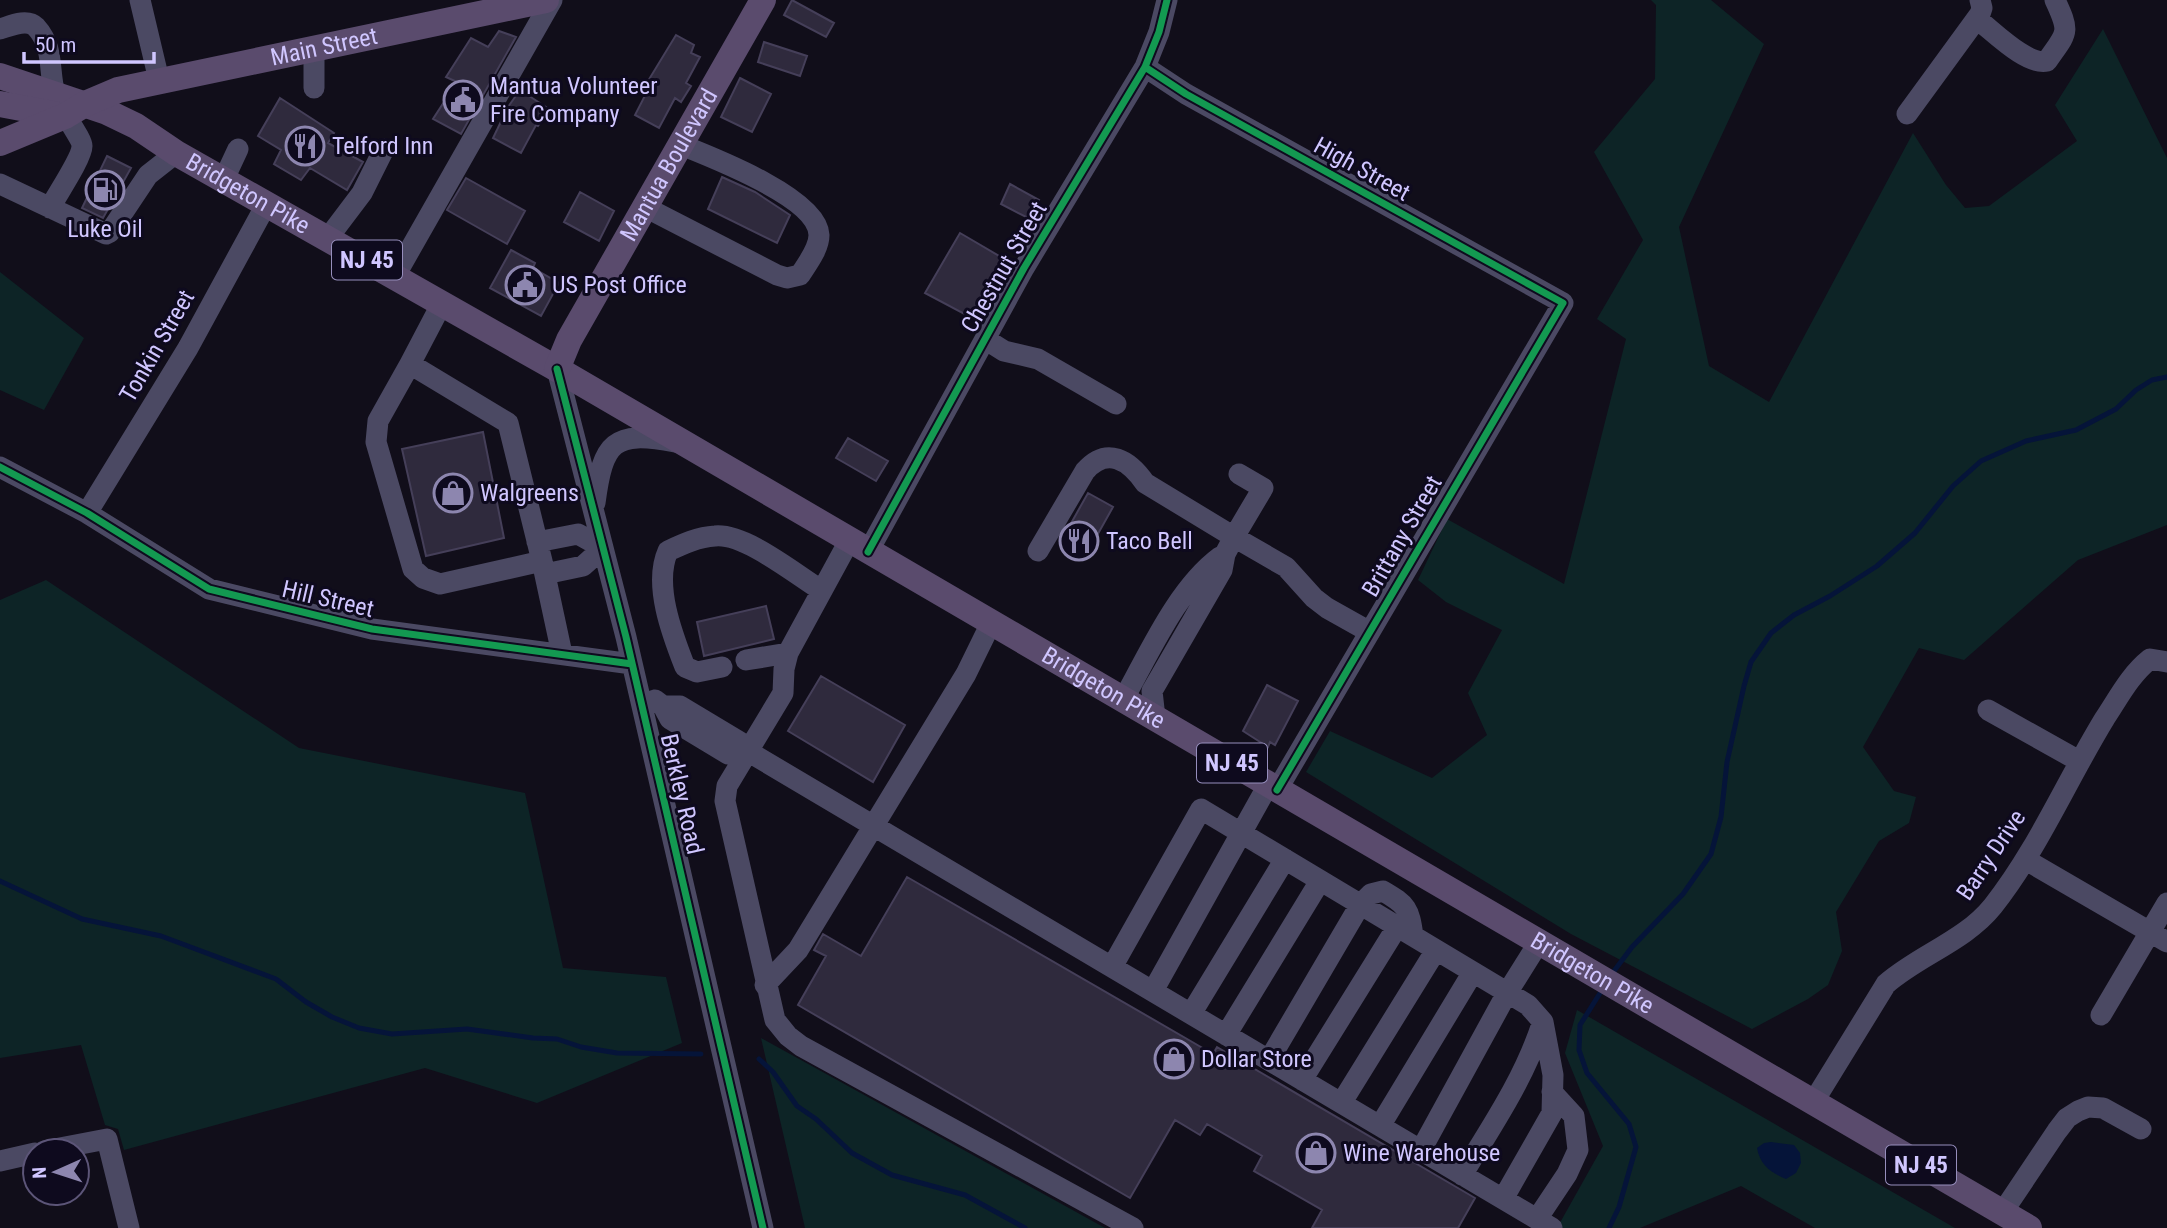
<svg xmlns="http://www.w3.org/2000/svg" width="2167" height="1228" viewBox="0 0 2167 1228" font-family="'Roboto Condensed',sans-serif">
	<style>
		.green { fill: #0d2426 }
		.water { fill: #051439 }
		.lines { fill: none; stroke-linecap: round; stroke-linejoin: round }
		.stream { stroke: #051439; stroke-width: 5 }
		.building { fill: #2f2a3d; stroke: #453f59; stroke-width: 2 }
		.minor { stroke: #4b4963; stroke-width: 21 }
		.major { stroke: #5a4b6d; stroke-width: 26 }
		.cycleway-casing { stroke: #0e0a1e; stroke-width: 11 }
		.cycleway { stroke: #139951; stroke-width: 7 }
		.labels { text-anchor: middle; stroke-width: 6; stroke-linejoin: round; paint-order: stroke }
		.shield { fill: #0e0a1e; stroke: #968ebc; stroke-width: 2 }
		.shield-label { font-size: 23px; font-weight: bold; fill: #d0c6ff }
		.street-label { font-size: 24px; fill: #d0c6ff; stroke: #0e0a1e }
		.poi-label { font-size: 24px; fill: #d0c6ff; stroke: #0e0a1e; text-anchor: start }
	</style>
	<rect width="100%" height="100%" fill="#110e1a"/>
	<path class="green" d="M1651 0H1711L1764 44 1679 227 1709 366 1769 402 1913 133 1946 185 1965 208 1989 206 2077 141 2055 105 2103 29 2167 158V525L2078 560 1964 660 1919 648 1863 747 1894 791 1916 797 1909 823 1879 841 1836 912 1842 951 1828 985 1808 999 1752 1029 1571 934 1306 772 1330 731 1432 778 1487 735 1468 693 1502 630 1446 602 1418 580 1447 519 1564 584 1626 339 1597 319 1643 240 1594 152 1655 79 1656 5Z
		M0 272 84 338 44 410 0 390Z
		M46 580 299 748 525 793 563 968 666 977 682 1043 537 1103 425 1068 124 1150 118 1129 105 1125 81 1045 0 1058V600Z
		M1577 1010 1955 1228H1815L1741 1186 1640 1228H1557L1603 1146 1565 1053Z
		M761 1038 1105 1228H805Z"/>
	<path class="water" d="M1771 1142 1794 1145 1800 1153 1801 1163 1796 1173 1786 1179C1771 1173 1760 1165 1757 1148L1764 1143Z"/>
	<g class="lines">
		<path class="stream" d="M0 881 82 919 161 936 276 979 306 1002 332 1017 359 1028 392 1034 467 1029 533 1038 557 1039 581 1047 617 1053 701 1054
			M1611 975 1632 947 1683 894 1711 854 1721 817 1727 762 1744 686 1751 662 1771 633 1794 615 1830 596 1877 566 1915 533 1953 486 1981 461 2026 441 2076 430 2116 409 2136 390 2152 380 2167 377
			M1602 990 1580 1025 1579 1050 1587 1073 1629 1124 1636 1147 1619 1207 1609 1228
			M759 1059 773 1072 797 1106 816 1119 852 1153 892 1175 965 1195 1025 1228"/>
	</g>
	<path class="building" d="M792 0 834 23 826 37 784 15Z
		M499 31 516 37 461 134 433 119 457 82 446 77 471 38 488 47Z
		M676 35 694 45 691 53 700 57 686 83 691 86 681 102 675 98 659 128 635 115 651 84 648 81Z
		M764 42 807 56 800 76 758 62Z
		M740 78 771 94 752 132 721 117Z
		M520 90 549 109 538 126 536 125 521 153 493 138 508 107Z
		M280 98 334 133 328 143 363 162 347 190 310 168 301 180 274 164 281 150 258 136Z
		M107 156 131 168 103 218 82 208Z
		M722 177 755 192 790 215 777 243 708 209Z
		M466 178 525 211 507 244 447 210Z
		M1010 184 1039 200 1030 219 1001 204Z
		M580 192 614 211 599 241 564 222Z
		M960 233 1006 260 994 279 991 278 970 317 925 293Z
		M511 250 535 263 533 268 559 283 541 316 490 288Z
		M483 432 504 538 426 556 402 449Z
		M848 438 888 461 876 481 836 458Z
		M1088 493 1113 507 1085 557 1060 543Z
		M766 606 774 639 704 656 697 622Z
		M821 676 905 725 873 782 788 731Z
		M1267 685 1298 701 1275 745 1270 742 1268 747 1243 731Z
		M907 877 1213 1054 1217 1047 1475 1198 1458 1228H1312L1322 1210 1254 1171 1262 1156 1207 1124 1200 1135 1175 1120 1130 1198 798 1005 826 956 814 950 823 934 861 956Z"/>
	<g class="lines">
		<path class="minor" d="M140 0 159 80
			M1977 19C1993 31 2027 66 2047 61 2067 32 2071 34 2055 0
			M0 29C10 26 27 18 36 27 55 48 48 71 55 94 58 107 82 138 82 146 82 158 56 196 50 208
			M1145 67 1186 94 1563 303 1277 790
			M314 88V48
			M1907 114 1980 14 1982 8 1980 0
			M224 179 238 149
			M0 184 106 234 110 232 148 175 176 153
			M645 207 777 275 787 278 800 275C807 264 819 249 819 235 818 198 711 157 681 145
			M328 238 362 193 384 149
			M395 276 552 0
			M442 303 410 364 508 423 542 561 562 654
			M985 339 1004 351 1038 359 1116 404
			M410 364 378 421 376 442 413 569 423 578 440 584 542 561
			M557 369 626 637 763 1228
			M0 467 87 513 209 589 372 629 632 664
			M595 503C603 442 613 430 675 442
			M87 513 188 348 267 203
			M849 541 788 653 784 669 783 693 727 786 725 801 775 1020 788 1036 801 1046 1133 1228
			M537 542 578 534 603 548 583 566 545 574
			M1038 551 1085 471C1107 446 1129 460 1145 483L1234 537 1263 488 1239 474
			M868 552 1024 268 1145 67 1159 32 1167 0
			M746 660 788 653
			M722 667 697 672 685 667C672 634 653 584 668 551 683 544 698 537 715 536 745 533 795 574 821 590
			M655 700 663 706 670 719 728 754 749 752
			M1123 700C1149 654 1177 589 1220 557
			M663 706H680L740 742 749 752 1552 1228
			M1988 710 2079 761
			M1155 718 1152 691 1222 570 1225 554 1234 537 1286 567 1314 598 1327 608 1368 631
			M2026 860 2167 942
			M1112 967 1201 809 1528 1005 1543 1022 1553 1075 1552 1113 1503 1199
			M765 985 798 950 966 674 991 623
			M1153 991 1268 785
			M1191 1014 1285 859
			M2101 1015 2167 903
			M1226 1035 1320 881
			M1269 1060 1360 905 1371 894 1383 891C1407 905 1409 908 1413 936
			M1302 1080 1397 927
			M1814 1101 1886 984C1919 955 1965 941 1993 906 2038 849 2067 780 2105 718 2119 697 2130 675 2150 659L2167 662
			M1342 1102 1436 950
			M1380 1126 1473 972
			M1421 1150 1507 993 1539 942
			M44 1151 107 1139 129 1228
			M0 1161 35 1153
			M1462 1175C1492 1126 1524 1079 1542 1024
			M2002 1213 2057 1131 2067 1118 2078 1111 2088 1107 2103 1108 2141 1129
			M1537 1219 1567 1174 1578 1150 1574 1116 1552 1092"/>
		<g class="major">
			<path id="s1" d="M0 76 107 112 136 126 176 153 557 369 2029 1228"/>
			<path d="M0 104 64 116"/>
			<path id="s2" d="M0 143 65 116 85 104 118 90 546 0"/>
			<path id="s3" d="M557 369 569 340 763 0"/>
		</g>
		<defs>
			<path id="cycleway" d="M1145 67 1186 94 1563 303 1277 790
				M557 369 626 637 763 1228
				M0 467 87 513 209 589 372 629 632 664
				M868 552 1024 268 1145 67 1159 32 1167 0"/>
		</defs>
		<use href="#cycleway" class="cycleway-casing"/>
		<use href="#cycleway" class="cycleway"/>
	</g>
	<defs>
		<symbol id="civic-ring" viewBox="-11 -11 22 22"><circle r="9.5" fill="#0e0a1e" stroke="#8d86af" stroke-width="1.5"/><path d="M-.6-6.5H3V-4.5H.6V-3L4-1V1h2V6H-6V1h2V-1L-.6-3ZM-1.2 2.5V6h2.4V2.5Z" fill="#8d86af"/></symbol>
		<symbol id="restaurant-ring" viewBox="-11 -11 22 22"><circle r="9.5" fill="#0e0a1e" stroke="#8d86af" stroke-width="1.5"/><path d="M-5-6h1v4h1v-4h1v4h1v-4h1v5L-1.5 .5V6h-2V.5L-5-1ZM5-6V6H3V1.5H1.5Q1.5-4 5-6Z" fill="#8d86af"/></symbol>
		<symbol id="fuel-ring" viewBox="-11 -11 22 22"><circle r="9.5" fill="#0e0a1e" stroke="#8d86af" stroke-width="1.5"/><path d="M-5.5-6h7V0h2V4h1.3V-2.5L3-4.5l.8-.8L6-3V5H2.5V1h-1V6h-7ZM-4.2-4.7v3.2H.2V-4.7Z" fill="#8d86af"/></symbol>
		<symbol id="shop-ring" viewBox="-11 -11 22 22"><circle r="9.5" fill="#0e0a1e" stroke="#8d86af" stroke-width="1.5"/><path d="M-5-2.5h2.3a2.7 3.5 0 0 1 5.4 0H5L5.5 6h-11ZM-1.5-2.5h3a1.5 2.3 0 0 0-3 0Z" fill="#8d86af"/></symbol>
	</defs>
	<g fill-rule="evenodd">
		<use href="#civic-ring" x="441" y="78" width="44" height="44"/>
		<use href="#restaurant-ring" x="283" y="124" width="44" height="44"/>
		<use href="#fuel-ring" x="83" y="168" width="44" height="44"/>
		<use href="#civic-ring" x="503" y="263" width="44" height="44"/>
		<use href="#shop-ring" x="431" y="471" width="44" height="44"/>
		<use href="#restaurant-ring" x="1057" y="519" width="44" height="44"/>
		<use href="#shop-ring" x="1152" y="1037" width="44" height="44"/>
		<use href="#shop-ring" x="1294" y="1131" width="44" height="44"/>
	</g>
	<g class="labels">
		<g class="shield">
			<rect x="332" y="240.5" width="70" height="39" rx="5"/>
			<rect x="1197" y="743.5" width="70" height="39" rx="5"/>
			<rect x="1886" y="1145.5" width="70" height="39" rx="5"/>
		</g>
		<g class="shield-label">
			<text x="367" y="268">NJ 45</text>
			<text x="1232" y="771">NJ 45</text>
			<text x="1921" y="1173">NJ 45</text>
		</g>
		<g class="street-label">
			<text dy="8" stroke="none"><textPath href="#s2" startOffset="340">Main Street</textPath></text>
			<text dy="8" stroke="none"><textPath href="#s3" startOffset="233">Mantua Boulevard</textPath></text>
			<text transform="translate(1362 169) rotate(29)" y="8">High Street</text>
			<text dy="8" stroke="none"><textPath href="#s1" startOffset="276">Bridgeton Pike</textPath></text>
			<text transform="translate(1004 267) rotate(-60)" y="8">Chestnut Street</text>
			<text transform="translate(157 346) rotate(-60)" y="8">Tonkin Street</text>
			<text transform="translate(1402 536) rotate(-60)" y="8">Brittany Street</text>
			<text transform="translate(328 599) rotate(13)" y="8">Hill Street</text>
			<text dy="8" stroke="none"><textPath href="#s1" startOffset="1264">Bridgeton Pike</textPath></text>
			<text transform="translate(682 794) rotate(77)" y="8">Berkley Road</text>
			<text transform="translate(1991 855) rotate(-56)" y="8">Barry Drive</text>
			<text dy="8" stroke="none"><textPath href="#s1" startOffset="1830">Bridgeton Pike</textPath></text>
		</g>
		<g class="poi-label">
			<text x="490" y="94">Mantua Volunteer<tspan x="490" dy="28">Fire Company</tspan></text>
			<text x="332" y="154">Telford Inn</text>
			<text x="105" y="237" text-anchor="middle">Luke Oil</text>
			<text x="552" y="293">US Post Office</text>
			<text x="480" y="501">Walgreens</text>
			<text x="1106" y="549">Taco Bell</text>
			<text x="1201" y="1067">Dollar Store</text>
			<text x="1343" y="1161">Wine Warehouse</text>
		</g>
	</g>
	<g transform="translate(56 1172) rotate(267)"><circle r="33" fill="#0e0a1e" stroke="#5c5578" stroke-width="2"/>
	<path d="M0-5L12 26L0 18L-12 26Z" fill="#8d86af"/>
	<text y="-10" font-size="19" font-weight="bold" text-anchor="middle" fill="#d0c6ff">N</text>
	</g>
	<path d="M24 52v10h130v-10" fill="none" stroke="#d0c6ff" stroke-width="3.5"/>
	<text x="35" y="52" font-size="21" fill="#d0c6ff" stroke="#0e0a1e" stroke-width="5" paint-order="stroke">50 m</text>
</svg>
